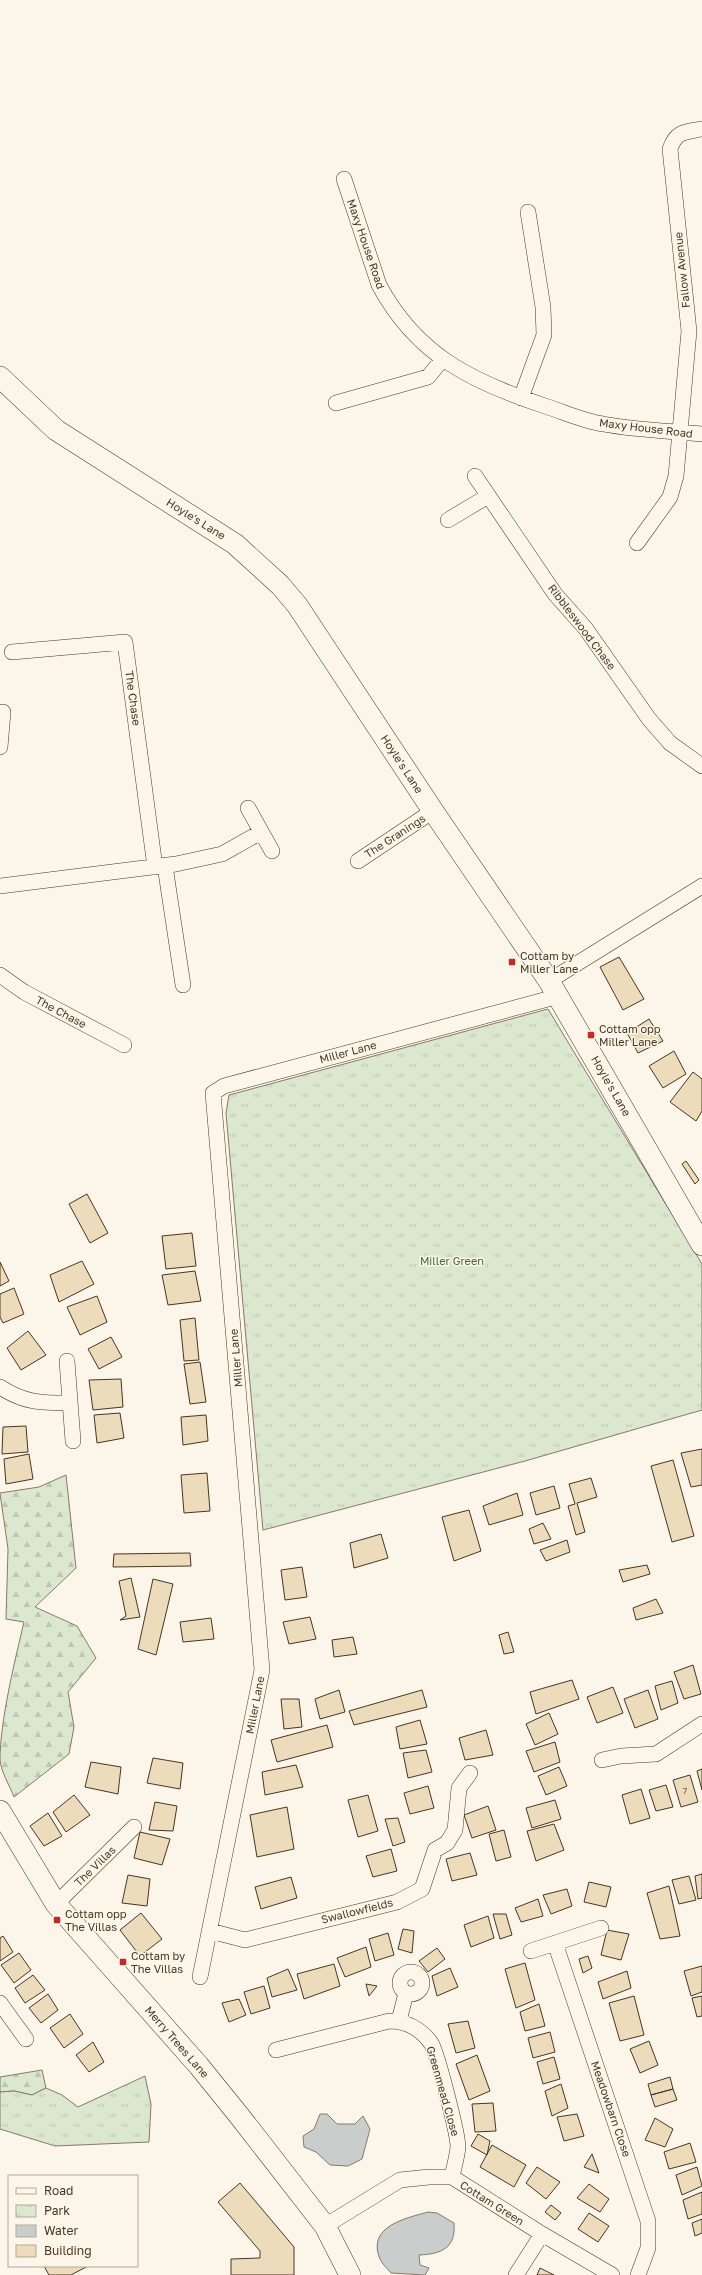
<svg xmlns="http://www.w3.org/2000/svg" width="702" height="2275" viewBox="0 0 702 2275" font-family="'Golos Text',sans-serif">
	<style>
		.forest { fill: url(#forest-firs); stroke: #887966 }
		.park { fill: url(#park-tufts); stroke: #887966 }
		.water { fill: #c9cecd; stroke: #887966 }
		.building { fill: #ecdcbc; stroke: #4a3520 }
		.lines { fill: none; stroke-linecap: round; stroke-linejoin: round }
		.street-casing { stroke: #4a3520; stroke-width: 16 }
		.secondary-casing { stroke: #4a3520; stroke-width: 22 }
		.street { stroke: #fbf6e9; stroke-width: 15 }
		.secondary { stroke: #fbf6e9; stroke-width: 21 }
		.poi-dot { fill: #c62828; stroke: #fbf6e9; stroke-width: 1.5 }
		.labels { text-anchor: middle; stroke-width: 3; stroke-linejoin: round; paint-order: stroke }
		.number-label { font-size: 9px; fill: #725f47 }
		.street-label { font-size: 11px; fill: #4a3520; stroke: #fbf6e9 }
		.poi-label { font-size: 11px; fill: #4a3520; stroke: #fbf6e9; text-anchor: start }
		.park-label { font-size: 11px; fill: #436837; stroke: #fbf6e9 }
	</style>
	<defs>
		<pattern id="forest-firs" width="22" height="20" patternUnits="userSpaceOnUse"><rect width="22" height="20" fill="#dce7d0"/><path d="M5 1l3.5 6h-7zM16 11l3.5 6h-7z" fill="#bec7b2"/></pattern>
		<pattern id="park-tufts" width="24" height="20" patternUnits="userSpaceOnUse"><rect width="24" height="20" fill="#dce7d0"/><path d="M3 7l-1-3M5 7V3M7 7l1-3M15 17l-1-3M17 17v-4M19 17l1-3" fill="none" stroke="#bec7b2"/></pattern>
	</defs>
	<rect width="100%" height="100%" fill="#fbf6e9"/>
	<path class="forest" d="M66 1475 76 1568 35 1607 77 1626 96 1658 68 1692 74 1727 69 1754 14 1797C10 1786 1 1772 0 1760 0 1721 15 1660 24 1622L6 1619 8 1549 0 1493 39 1487Z
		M42 2070 46 2088 32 2095 14 2091 0 2092V2077Z"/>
	<path class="park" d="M548 1009 702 1264V1410L525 1461 263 1530 226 1113 229 1095Z
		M145 2076 151 2104 149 2142 55 2146 0 2129V2092L14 2091 32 2095 46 2088 62 2095 78 2107Z"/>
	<path class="water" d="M320 2114H327L337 2124H355L363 2116 370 2129 362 2159 348 2166 330 2165 316 2152 304 2147 303 2136 314 2129Z
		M428 2212 437 2213 454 2223C456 2248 442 2254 419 2255L420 2265 429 2268 425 2275 391 2273C388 2269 382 2264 380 2259 366 2226 407 2218 428 2212Z"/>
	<path class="building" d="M619 957 644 999 623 1010 600 967Z
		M649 1019 663 1041 638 1053 627 1033Z
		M674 1051 686 1074 663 1088 649 1066Z
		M693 1072 702 1079V1111L696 1121 670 1102Z
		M686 1161 699 1180 695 1184 682 1164Z
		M87 1194 108 1233 90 1243 69 1204Z
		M192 1233 196 1266 166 1269 162 1236Z
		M82 1261 94 1284 59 1302 50 1275Z
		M0 1262 9 1281 0 1286Z
		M195 1271 201 1301 168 1305 162 1275Z
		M14 1288 24 1314 3 1323 0 1317V1294Z
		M97 1296 107 1322 80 1335 67 1307Z
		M195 1318 199 1360 184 1361 180 1320Z
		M28 1331 46 1355 21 1370 7 1348Z
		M111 1337 122 1357 99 1369 88 1349Z
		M200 1362 206 1402 190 1404 184 1364Z
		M121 1379 123 1407 93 1410 89 1380Z
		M120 1413 124 1438 97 1443 94 1415Z
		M206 1415 208 1441 183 1445 181 1417Z
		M26 1426 28 1452 2 1454 3 1427Z
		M702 1449V1485L691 1487 681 1453Z
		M29 1454 33 1479 6 1484 4 1459Z
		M673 1460 694 1536 672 1542 651 1466Z
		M207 1473 210 1511 184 1513 181 1475Z
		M591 1478 597 1497 577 1503 585 1532 576 1535 568 1506 575 1504 569 1484Z
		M554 1486 560 1508 536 1515 530 1493Z
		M517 1493 523 1515 489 1525 483 1506Z
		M469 1510 481 1551 454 1561 442 1517Z
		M543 1523 551 1539 534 1544 529 1529Z
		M381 1534 388 1558 354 1568 350 1543Z
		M567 1540 570 1552 546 1561 540 1550Z
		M190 1553 191 1566 113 1567 114 1554Z
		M647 1565 650 1574 623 1582 619 1570Z
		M302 1567 307 1597 285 1600 281 1570Z
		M131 1578 140 1617 120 1620 126 1616 119 1581Z
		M153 1579 173 1584 156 1655 138 1649Z
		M656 1599 663 1613 636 1620 633 1608Z
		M310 1617 316 1639 289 1644 283 1622Z
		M211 1618 214 1639 183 1642 180 1622Z
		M508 1632 514 1652 504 1654 499 1635Z
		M353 1637 357 1654 334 1657 332 1640Z
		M693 1665 701 1694 684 1699 674 1672Z
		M572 1680 579 1699 536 1714 530 1692Z
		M672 1681 678 1703 661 1710 655 1686Z
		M613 1687 623 1713 597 1723 587 1697Z
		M339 1690 345 1712 320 1719 315 1699Z
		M422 1690 427 1707 354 1725 349 1711Z
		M648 1690 658 1719 635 1728 624 1699Z
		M281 1699H299L302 1727 284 1729Z
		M549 1713 558 1734 535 1745 526 1724Z
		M420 1720 427 1744 400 1749 396 1727Z
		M327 1725 333 1747 277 1762 271 1740Z
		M486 1730 493 1755 465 1760 459 1738Z
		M555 1742 560 1762 534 1772 526 1751Z
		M426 1750 432 1772 408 1778 403 1753Z
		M153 1758 183 1763 180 1789 147 1783Z
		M91 1762 121 1767 118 1794 85 1787Z
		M296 1765 303 1787 265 1795 262 1772Z
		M559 1767 567 1786 546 1795 538 1776Z
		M702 1769V1790L697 1771Z
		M690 1775 698 1802 681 1807 673 1780Z
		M666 1785 673 1807 656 1811 649 1790Z
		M428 1786 434 1808 410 1814 404 1793Z
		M641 1789 650 1818 630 1824 622 1795Z
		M74 1795 90 1815 66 1832 53 1812Z
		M368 1795 378 1831 358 1837 348 1800Z
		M555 1800 561 1819 532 1828 526 1808Z
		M155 1802 177 1806 173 1831 149 1830Z
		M488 1806 496 1830 472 1838 464 1815Z
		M287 1807 294 1849 257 1857 250 1815Z
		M48 1813 62 1836 44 1846 30 1826Z
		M398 1818 405 1842 393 1846 385 1819Z
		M554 1824 564 1850 536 1861 527 1831Z
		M504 1830 511 1857 496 1861 489 1834Z
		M140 1832 170 1839 162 1865 134 1858Z
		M391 1849 397 1871 373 1877 366 1856Z
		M470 1853 477 1875 452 1881 446 1859Z
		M702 1874V1898L698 1899 695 1876Z
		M128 1875 150 1879 147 1906 122 1903Z
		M689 1876 696 1900 679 1904 672 1880Z
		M291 1877 297 1898 261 1909 255 1887Z
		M589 1882 611 1887 606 1907 584 1902Z
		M669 1886 680 1936 660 1939 647 1893Z
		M567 1889 572 1906 551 1914 543 1895Z
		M538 1899 543 1916 521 1922 515 1908Z
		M141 1913 162 1939 140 1956 120 1930Z
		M493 1914H506L512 1935 500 1939Z
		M488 1916 494 1938 471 1947 464 1925Z
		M403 1929 414 1931 412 1953 398 1949Z
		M607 1930 629 1934 621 1960 601 1955Z
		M388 1933 394 1955 375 1961 369 1939Z
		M3 1936 13 1952 0 1961V1938Z
		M366 1947 371 1967 345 1977 337 1958Z
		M437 1948 445 1959 428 1972 419 1961Z
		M19 1953 31 1970 14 1983 1 1965Z
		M588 1956 592 1968 583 1973 579 1959Z
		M525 1963 535 2000 516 2008 505 1969Z
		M334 1964 340 1986 304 1999 297 1974Z
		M702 1966V1992L691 1996 684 1971Z
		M450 1968 458 1987 437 1996 432 1976Z
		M288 1969 297 1990 272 1997 267 1978Z
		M627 1971 631 1988 603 1999 598 1982Z
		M33 1975 45 1990 25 2003 15 1988Z
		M366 1984 377 1986 369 1996Z
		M264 1986 270 2008 251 2014 244 1992Z
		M48 1994 58 2010 41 2023 29 2008Z
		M634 1996 644 2035 620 2041 609 2003Z
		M702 1996V2016L697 2017 692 1998Z
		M239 1999 246 2015 229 2022 222 2003Z
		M539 2004 545 2026 525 2031 520 2012Z
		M70 2014 83 2034 64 2048 50 2028Z
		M468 2021 475 2048 456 2053 448 2024Z
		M550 2032 555 2052 533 2058 528 2038Z
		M649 2041 658 2065 640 2073 630 2049Z
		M93 2042 104 2062 89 2072 76 2055Z
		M477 2055 490 2091 469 2100 456 2064Z
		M554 2057 560 2079 543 2084 537 2062Z
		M670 2077 673 2089 651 2095 648 2084Z
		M561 2084 568 2108 552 2116 545 2091Z
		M673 2089 677 2100 655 2107 651 2095Z
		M493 2103 496 2131 475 2132 472 2104Z
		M577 2114 584 2136 564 2141 557 2117Z
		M655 2118 673 2129 665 2147 645 2140Z
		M478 2134 490 2141 487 2155 471 2146Z
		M690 2143 696 2162 669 2169 664 2152Z
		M492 2145 526 2165 514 2187 480 2167Z
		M592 2154 599 2173 584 2167Z
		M537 2167 560 2182 546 2199 526 2183Z
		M697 2167 702 2186 682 2195 676 2175Z
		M240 2183 294 2247V2275H231V2259L260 2258V2251L218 2202Z
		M589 2184 609 2199 600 2212 577 2198Z
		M702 2192V2214L688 2219 683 2200Z
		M551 2205 561 2213 555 2220 545 2212Z
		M589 2213 609 2226 598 2242 578 2229Z
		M702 2219V2233L695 2236 692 2223Z
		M44 2266H88L71 2275H49Z
		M540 2268 554 2275H537Z"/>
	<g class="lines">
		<defs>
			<path id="street" d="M344 179 379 285C417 356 474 383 548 407 566 413 584 421 603 424 635 430 669 431 702 434
				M521 398 544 335 543 307 528 212
				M336 403 428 377 442 360
				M475 476 555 594 586 629 649 719 670 743 702 766
				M448 520 488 496
				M637 543 670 497 676 476 689 331 670 149C676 131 685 132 702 129
				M12 652 125 642 155 867
				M0 747 3 712
				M248 808 272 851
				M358 861 433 811
				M165 866 183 985
				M0 886 176 864 222 854 261 832
				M0 975 24 992 124 1045
				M549 981 702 886
				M67 1361 73 1441
				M0 1387C25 1403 41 1403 69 1403
				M602 1760 621 1756 656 1754 702 1724
				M56 1904 134 1827
				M210 1931 245 1940 397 1902 422 1889 435 1850 447 1843 455 1830 459 1788 470 1773
				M555 1943 648 2221V2248L638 2275
				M531 1951 601 1928
				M400 1983a11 11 0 1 1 22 0a11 11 0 1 1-22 0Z
				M200 1977 262 1670 213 1093 224 1086 559 996
				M0 2003 26 2039
				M399 2021 406 1993
				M276 2050 389 2021C406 2021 421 2029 431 2043 437 2052 458 2134 458 2147 457 2157 454 2167 452 2177
				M325 2226 400 2180 429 2177H452L542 2234 612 2275
				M516 2275 542 2234"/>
			<path id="secondary" d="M0 377 56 430 235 544 280 585 297 605 433 811 549 981 702 1245
				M0 1811 56 1904 199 2066 241 2118 325 2226 350 2275"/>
		</defs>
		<use href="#street" class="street-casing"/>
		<use href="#secondary" class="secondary-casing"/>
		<use href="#street" class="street"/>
		<use href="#secondary" class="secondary"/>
	</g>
	<g class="poi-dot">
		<rect x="508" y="958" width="8" height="8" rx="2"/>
		<rect x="587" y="1031" width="8" height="8" rx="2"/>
		<rect x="53" y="1916" width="8" height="8" rx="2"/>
		<rect x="119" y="1958" width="8" height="8" rx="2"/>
	</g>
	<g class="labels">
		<g class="number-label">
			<text x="685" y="1794">7</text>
		</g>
		<g class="street-label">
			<text transform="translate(366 244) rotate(71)" y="4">Maxy House Road</text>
			<text transform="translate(682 270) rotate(-96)" y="4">Fallow Avenue</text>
			<text transform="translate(646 428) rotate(7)" y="4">Maxy House Road</text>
			<text transform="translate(196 519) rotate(32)" y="4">Hoyle's Lane</text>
			<text transform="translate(582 627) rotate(53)" y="4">Ribbleswood Chase</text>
			<text transform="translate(133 698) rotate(82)" y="4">The Chase</text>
			<text transform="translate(402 764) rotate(57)" y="4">Hoyle's Lane</text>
			<text transform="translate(395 836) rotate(-33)" y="4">The Granings</text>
			<text transform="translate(61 1012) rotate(28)" y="4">The Chase</text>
			<text transform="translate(348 1052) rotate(-15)" y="4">Miller Lane</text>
			<text transform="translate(611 1086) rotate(60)" y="4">Hoyle's Lane</text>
			<text transform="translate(236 1358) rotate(-95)" y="4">Miller Lane</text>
			<text transform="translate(255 1705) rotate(-79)" y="4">Miller Lane</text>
			<text transform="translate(95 1866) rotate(-44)" y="4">The Villas</text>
			<text transform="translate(357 1911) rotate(-14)" y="4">Swallowfields</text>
			<text transform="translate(177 2042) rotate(49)" y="4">Merry Trees Lane</text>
			<text transform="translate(443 2091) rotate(74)" y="4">Greenmead Close</text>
			<text transform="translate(611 2109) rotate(71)" y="4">Meadowbarn Close</text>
			<text transform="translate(492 2203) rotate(32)" y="4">Cottam Green</text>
		</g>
		<g class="poi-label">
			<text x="520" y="960">Cottam by<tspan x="520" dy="13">Miller Lane</tspan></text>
			<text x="599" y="1033">Cottam opp<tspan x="599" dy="13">Miller Lane</tspan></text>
			<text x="65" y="1918">Cottam opp<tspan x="65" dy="13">The Villas</tspan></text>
			<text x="131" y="1960">Cottam by<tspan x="131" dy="13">The Villas</tspan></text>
		</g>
		<g class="park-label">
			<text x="452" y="1265">Miller Green</text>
		</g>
	</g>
	<rect x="8" y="2175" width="130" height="92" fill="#fbf6e9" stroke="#b4a999"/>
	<rect x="16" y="2188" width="20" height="6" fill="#fbf6e9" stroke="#b4a999"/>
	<text x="44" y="2195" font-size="12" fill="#4a3520">Road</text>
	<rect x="16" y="2205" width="20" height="12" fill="url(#park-tufts)" stroke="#b4a999"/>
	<text x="44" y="2215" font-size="12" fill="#4a3520">Park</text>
	<rect x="16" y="2225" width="20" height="12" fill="#c9cecd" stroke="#b4a999"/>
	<text x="44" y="2235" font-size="12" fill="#4a3520">Water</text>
	<rect x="16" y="2245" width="20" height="12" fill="#ecdcbc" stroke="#b4a999"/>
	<text x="44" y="2255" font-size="12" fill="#4a3520">Building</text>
</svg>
